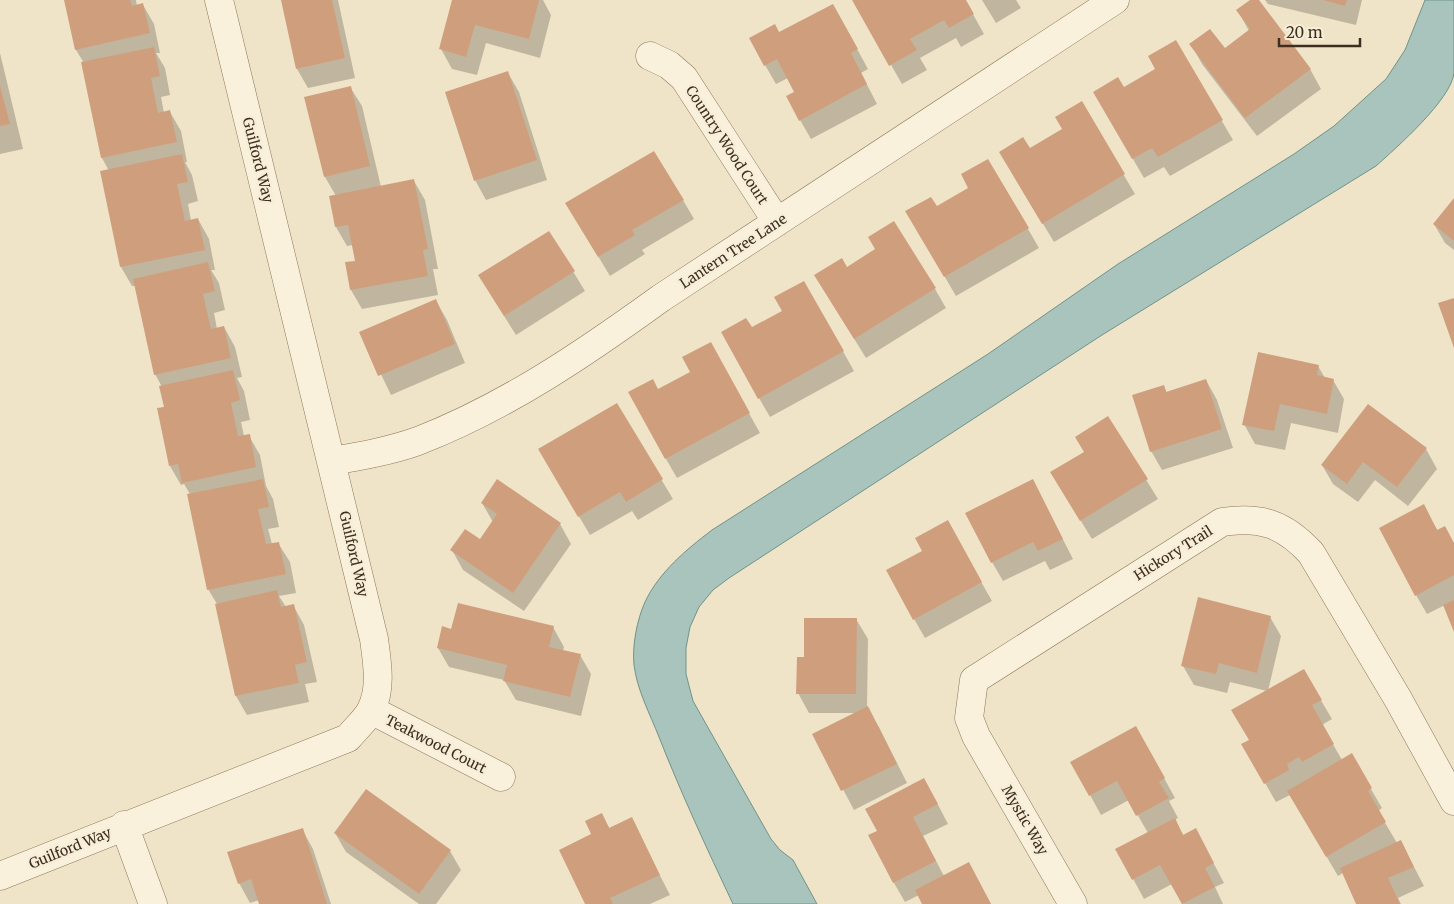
<svg xmlns="http://www.w3.org/2000/svg" width="1454" height="904" viewBox="0 0 1454 904" font-family="Merriweather,serif">
	<style>
		.water { fill: #a9c4bc; stroke: #6f938a }
		.shadow { fill: #0003 }
		.building { fill: #cf9f7d }
		.lines { fill: none; stroke-linecap: round; stroke-linejoin: round }
		.minor-casing { stroke: #8d765c; stroke-width: 29 }
		.minor { stroke: #faf1dc; stroke-width: 28 }
		.labels { text-anchor: middle; stroke-width: 5; stroke-linejoin: round; paint-order: stroke }
		.street-label { font-size: 14px; fill: #3d2e20; stroke: #f7eed8 }
	</style>
	<rect width="100%" height="100%" fill="#f0e4c8"/>
	<path class="water" d="M1425 0H1454C1454 24 1454 49 1454 73 1451 100 1396 148 1376 166L1102 335 729 578 713 590 699 607 690 627 686 648V674L693 701 771 839 780 850 793 860 817 904H733C707 849 681 793 659 737 650 714 637 690 634 665 632 645 637 620 645 602 659 572 687 549 712 530L988 354 1118 264 1294 154 1334 126 1386 79 1405 50Z"/>
	<path class="shadow" d="M65 0H136L137 6 143 5 154 24 160 53H156L165 68 170 95 161 97 164 113 170 112 181 131 187 162H185L192 175 198 201 188 204 191 221 198 219 209 239 215 270H211L219 283 225 310 214 313 217 329 224 327 235 347 242 377 237 378 244 391 250 420 241 422 244 436H249L260 455 266 486 273 499 279 527 268 529 272 544 278 543 290 562 296 593 279 596 286 607 293 605 304 625 317 682 305 684 309 702 247 715 236 696 217 604 208 589 190 494 184 484 181 485 170 466 158 409 165 408 162 387 155 374 135 286H132L121 267 102 172 109 171 102 158 84 63 76 50Z
		M282 0H338L355 78 308 88 297 69Z
		M454 0H543L551 15 540 58 486 43 477 75 452 69 441 49Z
		M854 0H965L984 34 961 47 956 38 920 58 927 70 902 84Z
		M982 0H1016L1021 8 996 23Z
		M1252 0H1257L1310 69 1321 89 1257 136 1202 64 1191 44 1224 50 1249 31 1238 11Z
		M1265 0H1362L1356 25 1268 4Z
		M844 25 868 69 861 73 877 104 811 139 800 120 796 92 788 78 776 84 765 65 779 34Z
		M1175 41 1233 140 1170 176 1164 167 1144 178 1094 92 1123 89 1157 69Z
		M0 53 23 149 0 154Z
		M508 73 519 92 547 180 486 200 475 180Z
		M350 87 362 106 381 187 414 181 425 200 438 269H433L438 295 362 309 351 290 357 262 353 245 347 246 336 227 330 197 336 196 325 177Z
		M1081 103 1135 194 1054 242 1011 171 1029 149 1063 129Z
		M988 160 1039 248 956 296 907 212 936 208 970 189Z
		M683 200 694 219 642 250 645 254 610 276 578 223Z
		M1454 200V250L1445 243 1434 224Z
		M549 232 585 291 516 335 491 295Z
		M847 269 935 289 946 308 866 358 827 295Z
		M804 282 854 371 770 417 759 398 751 329 783 311Z
		M436 301 447 320 465 363 391 395 361 333Z
		M721 363 760 433 677 478 666 459 658 391Z
		M1318 366 1325 378 1333 380 1344 399 1338 433 1291 423 1285 450 1255 444 1244 424Z
		M1206 380 1217 400 1233 448 1162 470 1151 451 1164 386 1167 393Z
		M616 404 673 499 638 520 632 511 590 535 551 469Z
		M1368 405 1426 449 1437 469 1408 506 1375 480 1358 502 1333 484 1322 465Z
		M1108 418 1158 499 1092 539 1063 492Z
		M1033 481 1073 559 1050 570 1045 561 1003 581 992 562Z
		M482 503 560 524 571 544 524 611 463 570 452 550 480 541 493 522Z
		M1423 506 1438 531 1454 544V629L1445 605 1427 614 1416 595Z
		M958 541 992 601 925 638 914 619 923 551Z
		M1270 617 1281 636 1268 691 1303 670 1332 719 1322 725 1342 760 1351 755 1382 808 1378 811 1397 843 1401 842 1424 886 1398 898 1401 904H1358L1343 873 1338 876 1290 795 1276 802 1243 745 1250 741 1267 691 1230 682 1227 693 1194 685 1183 666Z
		M856 619 868 639 867 708 879 727 907 783 854 810 814 735 857 713H809L798 693 806 658Z
		M553 627 564 647 563 651 580 655 591 674 581 716 516 700 504 680 449 667 438 648 452 630Z
		M1147 747 1175 798 1169 801 1178 818 1174 820 1184 836 1196 830 1224 883 1215 887 1223 904H1182L1172 884 1144 899 1117 849 1148 833 1129 800 1101 815 1072 762Z
		M935 799 948 824 923 836 944 876 969 864 991 904H923L919 895 905 902 894 883 869 836Z
		M601 814 610 829 631 819 670 895 650 904H587L593 835Z
		M302 829 313 849 331 904H260L259 900 250 903 239 883Z
		M335 833 450 851 461 870 436 904H419L346 852Z"/>
	<path class="building" d="M64 0H130L132 6 143 3 150 33 75 50Z
		M281 0H332L345 58 296 69Z
		M452 0H539L529 39 475 25 466 57 439 49Z
		M852 0H966L974 14 949 28 944 20 910 39 917 50 889 66Z
		M1250 0H1259L1311 69 1245 118 1189 44 1210 29 1225 48 1250 29 1236 10Z
		M1323 0H1347L1345 6Z
		M833 4 858 49 851 53 867 84 799 121 786 96 794 92 777 59 764 66 749 38 775 24 779 32Z
		M1176 40 1223 120 1158 157 1152 148 1132 159 1093 92 1118 77 1124 87 1155 69 1148 56Z
		M154 47 160 76 151 78 158 113 170 110 177 142 101 158 81 62Z
		M508 71 537 160 474 181 445 92Z
		M0 86 10 124 0 126Z
		M351 86 370 166 324 177 304 97Z
		M1082 101 1125 174 1042 224 999 152 1023 137 1030 148 1062 129 1055 117Z
		M654 151 684 200 632 230 635 235 598 257 565 203Z
		M182 154 188 182 177 184 185 221 198 218 205 250 120 267 100 171Z
		M988 159 1029 228 944 277 905 211 931 197 937 206 968 188 961 174Z
		M414 179 428 249 423 250 428 276 350 290 345 262 355 261 348 225 335 227 329 196Z
		M1454 198V241L1433 224Z
		M894 221 936 288 854 339 814 275 842 258 847 267 875 249 868 237Z
		M549 231 575 271 504 316 478 275Z
		M208 262 215 291 203 294 211 329 224 326 231 358 154 375 133 279Z
		M804 281 844 351 758 399 721 332 746 318 752 327 782 311 774 297Z
		M1454 298V348L1438 303Z
		M436 299 455 344 378 376 359 332Z
		M711 342 750 413 665 459 628 392 653 379 658 389 690 372 682 357Z
		M1258 352 1319 365 1317 375 1334 379 1327 414 1280 404 1274 431 1242 425Z
		M233 370 240 400 231 403 238 436 250 434 256 467 182 483 178 464 169 466 157 408 164 407 159 386Z
		M1206 379 1222 429 1150 452 1132 395 1164 385 1166 392Z
		M617 403 663 479 626 502 620 492 578 517 538 449Z
		M1368 404 1427 448 1397 487 1363 462 1347 484 1321 465Z
		M1108 416 1148 479 1080 521 1050 472 1084 452 1075 437Z
		M263 479 269 507 258 509 266 544 279 542 286 574 207 590 187 494Z
		M497 479 561 523 513 593 450 550 465 529 480 539 497 514 481 503Z
		M1033 479 1063 539 1038 551 1033 542 991 563 965 513Z
		M1424 504 1437 530 1445 526 1454 543V575L1415 596 1379 528Z
		M948 520 982 582 913 620 886 570 922 551 915 538Z
		M277 590 281 607 294 604 307 662 295 665 299 683 235 696 215 604Z
		M1198 597 1271 616 1257 673 1219 663 1216 674 1181 666Z
		M1454 600V632L1443 605Z
		M458 603 554 626 549 647 581 654 570 697 503 681 507 665 437 648 442 626 451 629Z
		M804 618H857L856 694H796L797 657H804Z
		M1304 669 1322 700 1312 705 1334 744 1302 762 1299 757 1287 764 1289 770 1264 784 1241 744 1249 740 1231 710Z
		M868 706 897 764 841 791 812 734Z
		M1136 726 1165 778 1159 782 1169 798 1136 816 1117 781 1089 796 1070 762Z
		M1352 753 1372 788 1368 791 1386 822 1326 857 1287 791Z
		M924 778 938 804 913 817 936 861 893 883 868 835 877 831 865 809Z
		M366 789 451 850 419 894 334 833Z
		M602 813 609 828 632 817 660 875 610 898 613 904H585L559 850 591 834 585 821Z
		M1175 818 1183 835 1196 828 1214 863 1205 868 1215 887 1182 904 1160 865 1132 880 1115 849Z
		M303 828 327 904H259L251 879 238 884 227 852Z
		M1401 840 1414 867 1388 878 1400 904H1356L1340 868Z
		M969 862 991 904H922L915 890Z"/>
	<g class="lines">
		<defs>
			<path id="minor" d="M650 56 669 65 684 78 777 222
				M332 461C361 456 390 451 418 441 506 407 585 353 661 298L1115 0
				M371 710 501 777
				M124 825 153 904
				M0 876 348 738C355 729 366 720 371 710 382 688 377 662 374 639L219 0
				M1073 904 976 736 969 718 974 680 1222 522C1261 516 1284 524 1311 553L1398 699 1454 801"/>
		</defs>
		<use href="#minor" class="minor-casing"/>
		<use href="#minor" class="minor"/>
	</g>
	<g class="labels">
		<g class="street-label">
			<text transform="translate(727 145) rotate(57)" y="5">Country Wood Court</text>
			<text transform="translate(258 160) rotate(76)" y="5">Guilford Way</text>
			<text transform="translate(733 251) rotate(-33)" y="5">Lantern Tree Lane</text>
			<text transform="translate(1173 553) rotate(-32)" y="5">Hickory Trail</text>
			<text transform="translate(354 554) rotate(77)" y="5">Guilford Way</text>
			<text transform="translate(436 744) rotate(27)" y="5">Teakwood Court</text>
			<text transform="translate(1025 820) rotate(60)" y="5">Mystic Way</text>
			<text transform="translate(70 848) rotate(-22)" y="5">Guilford Way</text>
		</g>
	</g>
	<path d="M1279 38v8h81v-8" fill="none" stroke="#3d2e20" stroke-width="2.5"/>
	<text x="1286" y="38" font-size="15" fill="#3d2e20" stroke="#f7eed8" stroke-width="4" paint-order="stroke">20 m</text>
</svg>
